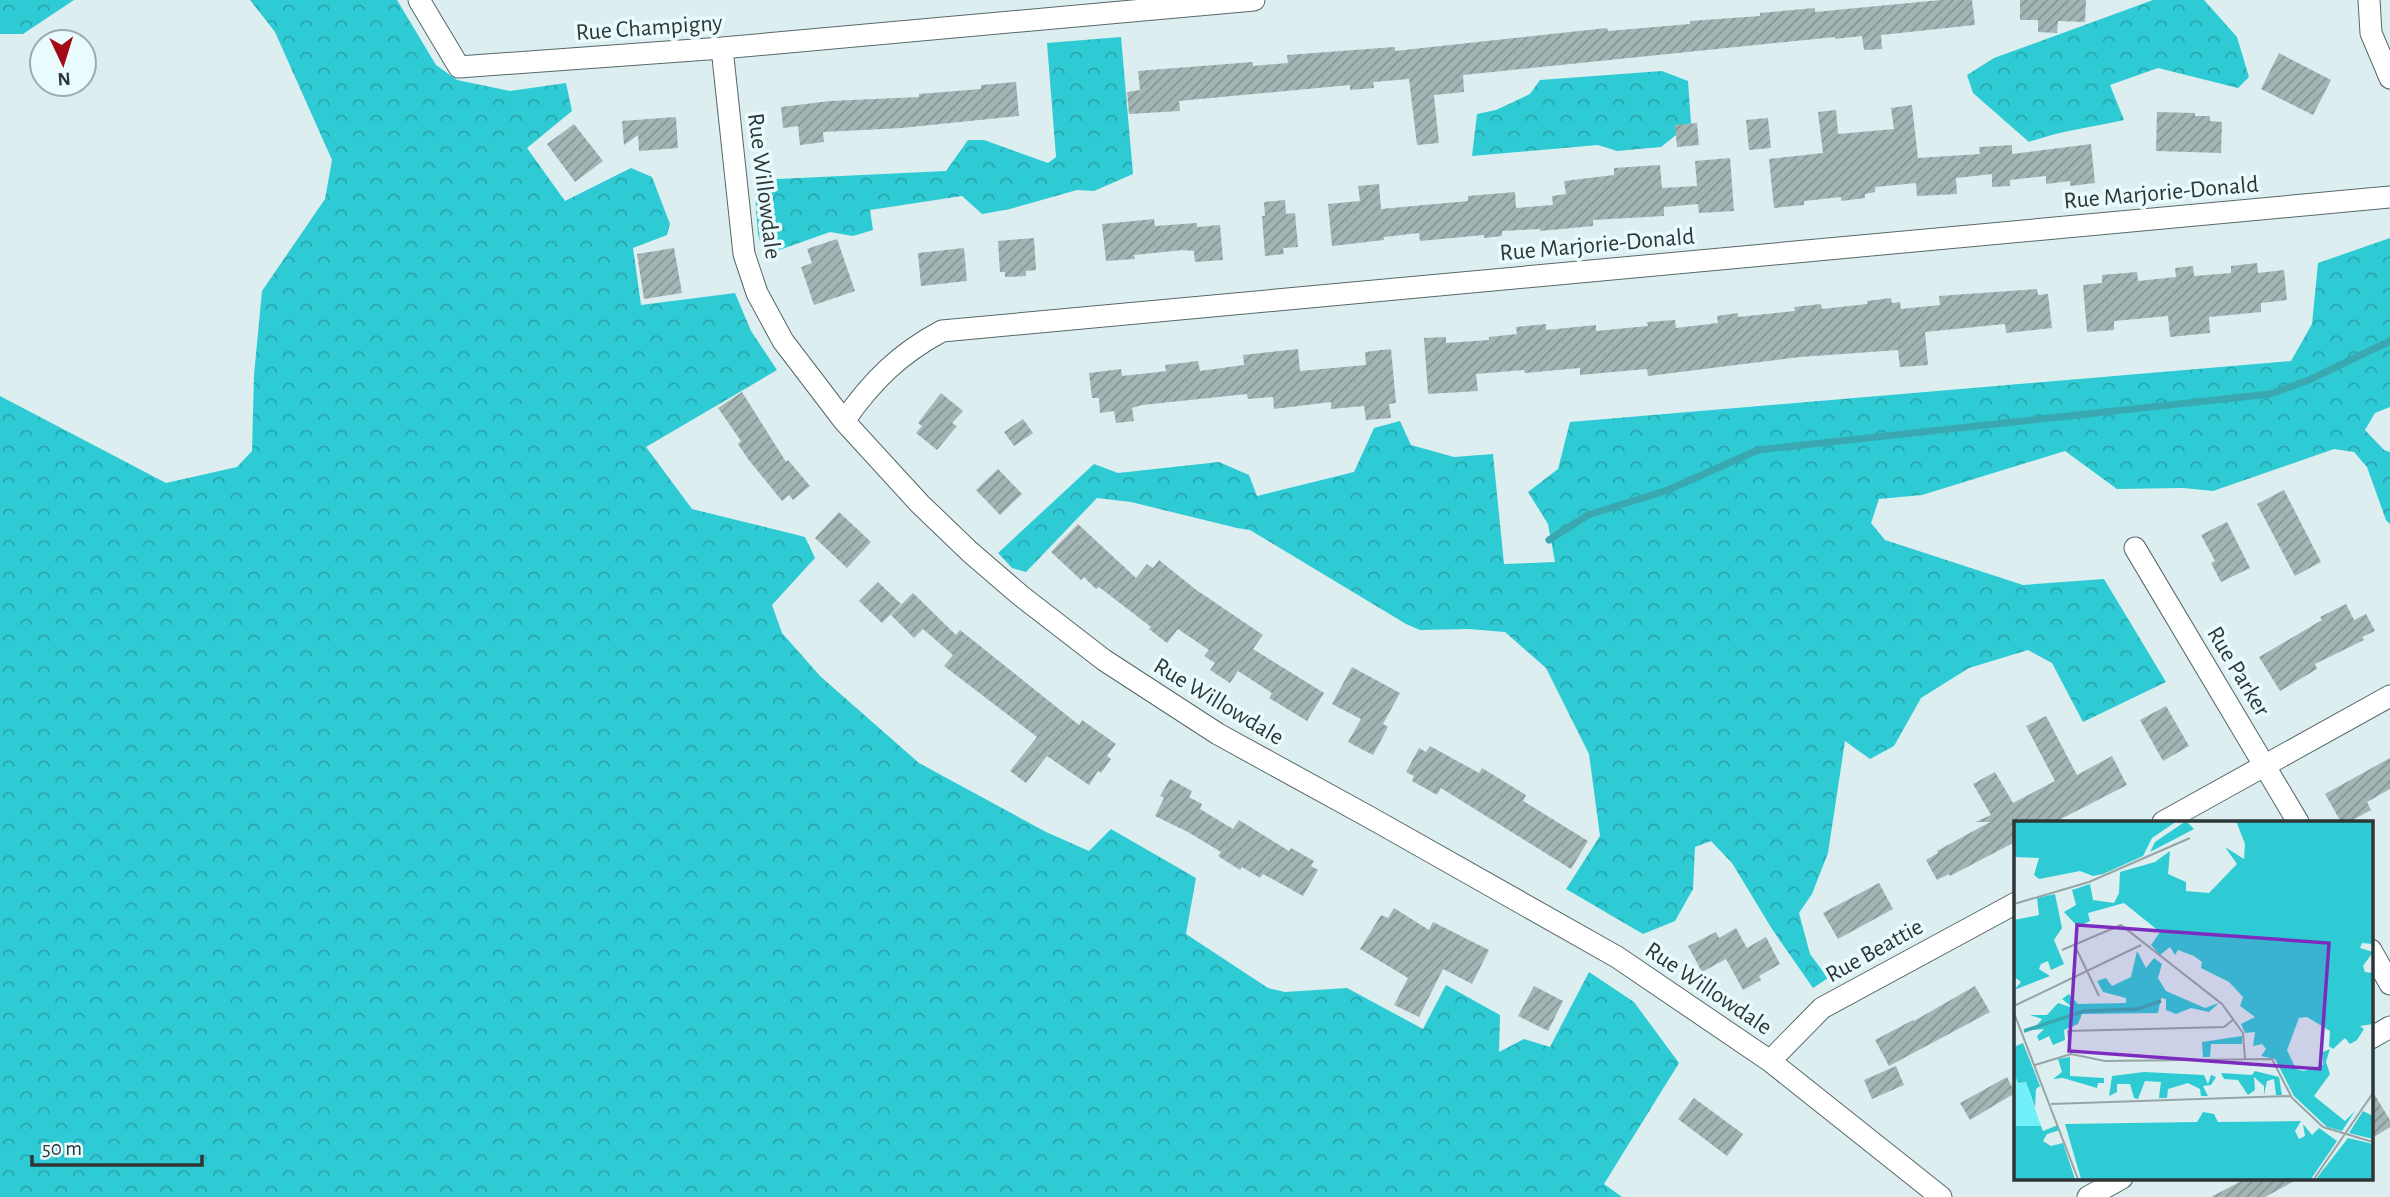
<svg xmlns="http://www.w3.org/2000/svg" width="2390" height="1197" viewBox="0 0 2390 1197" font-family="'Alegreya Sans',sans-serif">
	<style>
		.forest { fill: url(#forest-crowns) }
		.lines { fill: none; stroke-linecap: round; stroke-linejoin: round }
		.stream { stroke: #3aa8b0; stroke-width: 7 }
		.building { fill: url(#building-hatch) }
		.minor-casing { stroke: #586869; stroke-width: 23 }
		.minor { stroke: #fff; stroke-width: 21 }
		.labels { text-anchor: middle; stroke-width: 7; stroke-linejoin: round; paint-order: stroke }
		.street-label { font-size: 24px; fill: #2f3637; stroke: #e9fbfc }
		.inset-river { fill: none; stroke: #3aa8b0; stroke-width: 3.5 }
		.inset-road { fill: none; stroke: #97a4a5; stroke-width: 2 }
		.view { fill: #7b2cbf; fill-opacity: 0.15; stroke: #7b2cbf; stroke-width: 3.5 }
		.inset-edge { fill: none; stroke: #2f3637; stroke-width: 3.5 }
	</style>
	<defs>
		<pattern id="forest-crowns" width="20" height="18" patternUnits="userSpaceOnUse" patternTransform="scale(1.75)"><rect width="20" height="18" fill="#2fcbd5"/><path d="M2 6a3 3 0 1 1 6 0M12 15a3 3 0 1 1 6 0" fill="none" stroke="#28a6ae"/></pattern>
		<pattern id="building-hatch" width="6" height="6" patternUnits="userSpaceOnUse" patternTransform="scale(1.75)"><rect width="6" height="6" fill="#a4b5b6"/><path d="M-1 1l2-2M0 6l6-6M5 7l2-2" fill="none" stroke="#869495"/></pattern>
	</defs>
	<rect width="100%" height="100%" fill="#dceeef"/>
	<path class="forest" d="M0 0H74L23 34H0Z
		M250 0H397L436 65 457 80 510 91 566 83 572 111 527 148 565 201 631 168 652 177 670 224 667 235 633 248 641 305 735 293 751 331 777 370 646 447 692 509 805 537 815 558 772 605 782 633 820 676 919 763 1046 832 1089 851 1111 829 1196 878 1186 934 1268 988 1285 992 1347 988 1423 1029 1446 985 1500 1015 1499 1052 1524 1039 1550 1047 1589 972 1634 1002 1679 1063 1604 1184 1622 1197H0V396L166 483 237 467 252 451 254 375 262 291 325 199 332 160 275 32Z
		M2153 0H2204L2237 37 2249 77 2238 88 2158 68 2110 85 2124 120C2092 127 2060 131 2029 142L1973 93 1967 75 1994 58Z
		M1121 37 1133 174 1094 191 1077 190 1010 209 982 214 962 196 870 210 873 230 853 236 830 232 765 255 758 235 754 180 946 171 968 140H984L1048 163 1056 157 1047 43Z
		M1662 71 1688 81 1691 123 1661 147 1617 151 1598 145 1472 156 1477 114 1496 110 1530 94 1540 80Z
		M2390 238V407L2375 413 2365 430 2384 450 2390 452V524L2386 520 2367 467 2354 452 2334 449 2213 491 2183 488 2117 489 2065 451 1922 495 1879 499 1871 523 1885 540 2023 585 2104 579 2166 682 2083 722 2052 663 2028 650 1969 668 1921 698 1894 746 1870 759 1845 741 1828 853 1812 894 1799 913 1810 954 1828 978 1813 988 1772 929 1732 863 1711 841 1695 847 1693 889 1675 921 1643 934 1566 889 1600 836 1589 754 1546 668 1505 632 1468 629 1420 630 1406 624 1250 530 1237 528 1131 502 1097 498 1026 572 1012 568 998 553 1094 464 1118 473 1219 462 1249 475 1257 496 1354 472 1374 428 1400 421 1411 445 1454 457 1493 454 1504 564 1555 562 1548 524 1528 492 1558 469 1570 422 2291 361 2312 324 2318 263Z"/>
	<g class="lines">
		<path class="stream" d="M1549 540 1588 515 1668 490 1758 450 2270 394 2309 380 2390 341"/>
	</g>
	<path class="building" d="M1941 0H1972L1975 25 1881 35 1882 49 1864 50 1862 36 1835 39V37L1463 75 1464 92 1434 95 1439 143 1417 145 1409 79 1373 82 1374 88 1350 90V85L1179 101 1180 111 1129 114 1127 92 1140 90 1138 71 1253 62V66L1288 63 1287 55 1395 47V51L1607 28 1608 31 1690 24V21L1760 16V13L1815 8V12Z
		M2020 0H2086L2085 22 2058 21 2057 33 2038 32V20H2020Z
		M2279 53 2331 80 2313 115 2261 89Z
		M1016 82 1019 116 902 128 823 132 824 142 800 145 798 126 783 128 781 107 830 101 919 97V94L981 89V85Z
		M1912 105 1918 158 1980 154 1979 147 2012 145V154L2091 144 2095 183 2070 186V181L2046 184V176L2010 180V186L1992 187V174L1956 178 1957 194 1917 196 1916 183 1875 187V192L1865 194V198L1841 201V197L1804 201V205L1774 208 1769 159 1823 153 1818 112 1836 110 1838 134 1894 129 1891 108Z
		M2157 112 2195 113V116H2210V121L2222 122 2221 153 2156 151Z
		M676 117 678 148 639 151 638 135 624 145 622 121Z
		M1768 118 1771 148 1749 150 1746 120Z
		M1697 123 1699 145 1677 147 1675 125Z
		M574 124 603 161 575 182 547 144Z
		M1730 158 1734 211 1699 213 1698 204 1664 207V216L1593 220V226L1540 231V229L1502 231V236L1484 238V235L1420 241 1419 233 1384 237V240L1332 246 1328 204 1360 201 1358 186 1379 184 1381 209 1468 201V196L1515 192 1516 208 1553 205 1552 196 1566 194 1564 181 1614 175V168L1660 165 1662 188 1697 186 1695 161Z
		M1285 200 1286 214 1295 213 1298 247 1283 248 1284 254 1265 256 1262 216H1265L1264 202Z
		M1154 219 1155 226 1197 223V227L1220 225 1223 260 1195 262 1194 251 1183 250 1134 255 1135 259 1106 261 1102 224Z
		M1034 238 1036 270 1026 271V276L1005 277V272H1000L998 241Z
		M837 239 855 291 814 305 801 267 812 263 807 249Z
		M674 248 682 293 644 299 637 254Z
		M964 248 967 281 921 286 918 253Z
		M2257 263 2258 273 2284 270 2287 300 2261 303V312L2209 317 2210 333 2170 337 2168 316 2114 321V330L2087 332 2083 285 2102 283V275L2137 272 2138 281 2176 277 2175 268 2193 266 2194 276 2231 273V266Z
		M2037 289 2038 295 2048 294 2052 328 2006 333 2005 324 1925 332 1928 365 1900 367 1898 350 1800 357 1648 376 1647 369 1580 375V368L1525 373 1524 370 1476 374 1478 391 1428 394 1424 338 1446 337V343L1489 340V337L1517 334 1516 327 1546 324V330L1596 325V331L1648 326 1647 322 1675 320 1676 328 1718 323 1717 316 1738 313V317L1795 311 1794 307 1821 304 1822 309 1867 304V301L1891 298 1892 303 1900 302 1901 309 1940 305 1939 296Z
		M1298 349 1300 371 1366 365 1365 352 1391 349 1396 403 1389 404 1391 418 1366 420 1364 406 1331 409V402L1274 409 1273 397 1248 399 1247 394 1142 405 1132 408 1134 421 1116 423 1114 411 1100 413 1099 398H1092L1089 373 1121 369 1122 376 1159 372 1166 371 1165 365 1198 361 1200 371 1244 365 1243 355Z
		M742 392 786 462 788 460 810 486 793 500 789 495 782 501 748 459 738 444 741 441 718 408Z
		M941 393 963 411 952 423 957 426 937 450 916 433 922 426 918 423Z
		M1023 419 1033 433 1014 446 1004 432Z
		M998 469 1022 494 1000 515 976 490Z
		M2284 490 2321 562 2295 576 2257 504Z
		M839 512 871 542 847 568 815 538Z
		M2227 522 2250 568 2221 582 2211 563 2215 561 2201 535Z
		M1078 524 1136 578 1147 564 1153 568 1159 560 1195 589 1263 635 1253 649 1324 693 1307 721 1269 698 1272 693 1238 671 1230 683 1210 670 1215 663 1204 656 1209 650 1178 629 1167 643 1149 629 1151 627 1099 587 1096 589 1084 577 1081 580 1051 552Z
		M878 582 901 604 882 623 859 601Z
		M913 593 956 635 960 630 1079 725 1082 720 1116 744 1107 756 1111 759 1101 773 1098 771 1089 785 1047 756 1026 783 1010 771 1037 737 944 666 953 655 923 629 914 638 891 615Z
		M2346 604 2354 620 2366 614 2375 631 2362 637 2364 640 2315 664 2317 669 2280 691 2259 657 2322 620 2320 617Z
		M1352 667 1400 693 1383 724 1388 727 1373 755 1348 742 1361 719 1332 704Z
		M2166 706 2189 746 2163 761 2140 720Z
		M2046 716 2077 775 2112 756 2127 785 2055 822H2015V842L1950 876 1949 874 1937 880 1926 860 1938 853 1937 851 1990 822H1975L1991 815 1973 784 1995 772 2013 803 2055 781 2026 726Z
		M1430 746 1479 773 1482 768 1526 795 1523 801 1588 841 1571 869 1441 788 1437 795 1412 781 1414 776 1406 772 1419 748 1426 752Z
		M2390 758V789L2367 802 2371 810 2349 822H2341L2325 794Z
		M1170 779 1192 791 1189 797 1202 804 1200 809 1233 829 1239 820 1289 851 1291 848 1314 861 1311 866 1318 870 1303 896 1263 874 1260 878 1242 867 1240 870 1218 856 1221 852 1188 832 1155 816 1164 798 1160 796Z
		M1879 883 1893 909 1838 939 1823 913Z
		M1394 908 1429 930 1433 922 1489 950 1472 984 1443 969 1419 1017 1394 1005 1408 978 1360 949 1381 915 1388 918Z
		M1736 928 1747 948 1766 937 1780 964 1759 976 1761 980 1743 990 1726 959 1702 972 1688 946 1716 932 1719 938Z
		M1534 986 1563 1001 1548 1031 1518 1016Z
		M1975 986 1990 1012 1889 1066 1875 1040 1913 1020 1914 1021Z
		M1896 1066 1904 1085 1872 1099 1864 1080Z
		M2007 1077 2015 1093 1970 1120 1960 1103Z
		M2371 1089 2390 1120V1127L2371 1139Z
		M1694 1098 1743 1134 1727 1156 1678 1119Z
		M2247 1178H2300L2265 1197H2211Z"/>
	<g class="lines">
		<defs>
			<path id="minor" d="M419 0 459 67 722 48 1254 0
				M2369 0 2371 33 2390 78
				M722 48 744 254 757 293 783 341 844 421 920 504 970 552 1020 595 1104 660 1218 734 1371 818 1617 957 1770 1061 1941 1197
				M844 421C872 381 899 354 942 331L2390 197
				M2135 548 2298 822
				M2163 822 2390 696
				M2371 950 2390 984
				M2371 1038 2390 1027
				M1770 1061 1822 1008 2016 903
				M2088 1197 2122 1178"/>
		</defs>
		<use href="#minor" class="minor-casing"/>
		<use href="#minor" class="minor"/>
	</g>
	<g class="labels">
		<g class="street-label">
			<text transform="translate(649 27) rotate(-4)" y="8">Rue Champigny</text>
			<text transform="translate(765 186) rotate(83)" y="8">Rue Willowdale</text>
			<text transform="translate(2161 192) rotate(-5)" y="8">Rue Marjorie-Donald</text>
			<text transform="translate(1597 244) rotate(-5)" y="8">Rue Marjorie-Donald</text>
			<text transform="translate(2239 671) rotate(59)" y="8">Rue Parker</text>
			<text transform="translate(1219 701) rotate(31)" y="8">Rue Willowdale</text>
			<text transform="translate(1874 950) rotate(-29)" y="8">Rue Beattie</text>
			<text transform="translate(1709 988) rotate(34)" y="8">Rue Willowdale</text>
		</g>
	</g>
	<g transform="translate(2014 821)">
		<rect width="359" height="359" fill="#dceeef"/>
		<path d="M0 0H163L138 17 129 35 89 53 79 55 66 50 25 58 20 54 25 37 0 36ZM172 0 180 8 136 31 141 21ZM222 0H359V123L348 122 346 127 359 131 349 145 351 151 359 152V203L346 205 350 208 343 219 336 223 331 217 319 228 315 225 316 210 293 196 285 197 273 229 282 248 290 250 309 244V231L316 228 312 241 316 253 300 275 331 300 341 290 328 310 313 306 280 275 261 238 247 235 252 228 248 223 239 225 241 211 231 212 227 203 241 196 226 185 229 176 215 161 187 147 188 141 180 135 164 129 161 134 156 126 146 134 137 124 146 111 110 82 74 92 76 100 64 106 50 91 62 84 58 69 76 63 79 79 100 82 105 72 106 51 141 41 156 30 154 53 172 61V70L195 72 223 43 211 26 230 38 231 23ZM41 73 48 107 40 119 50 143 37 149 34 140 27 143 25 148 36 155 0 169 7 161 0 156V99L25 94 23 77ZM123 130 132 147 140 137 148 143 144 157 152 170 191 187 205 182 195 191 177 187 162 193 152 189V178L147 177 144 192 68 193 64 203 50 209 51 219 39 224 35 215 25 220 23 215 30 208 19 209 28 198 16 194H33L44 182 59 187 48 178 55 173 64 183 112 182V177L89 171 83 160 92 157 98 165 117 156ZM228 215V223H197L196 236H189L188 221ZM9 222 26 265 22 268 21 286 12 261 0 263V226ZM56 236V255L90 257V262H84L83 267 49 257 39 258 48 251 44 238ZM241 250 265 256 268 274H262L260 258 253 260 250 274V265L240 256 241 269 234 274 224 259 210 258 207 252 238 254ZM130 251 190 254 194 263 197 254 202 256 197 264 189 265 194 275H187L186 268 174 262 154 268 153 277H145L147 261 131 260 124 278 120 277 116 263H103V271L95 275 98 255ZM349 290 359 295V318L335 312ZM189 291 200 293 204 301 287 300 281 310 285 318 291 315 289 303 298 314 305 307 323 320 297 358H67L51 303 183 301ZM44 304 46 309 33 313 29 320 37 325 49 322 61 358H0V305H27L29 310ZM334 317 359 323V358H302Z" fill="#2fcbd5"/>
		<path d="M0 253 5 263 12 261 27 305H0Z" fill="#71f0f9"/>
		<path class="inset-river" d="M10 210 70 190 124 188 147 180"/>
		<path class="inset-road" d="M0 83 75 61 176 17M60 123 85 175M48 129 107 104 208 183 229 212 231 238M0 185 127 124M0 192 64 358M57 233 54 210 210 206 220 198M21 244 57 233 91 240 258 238 278 277 309 306 359 321M37 283 277 275M300 358 359 272"/>
		<path class="view" d="M63 104 315 122 306 248 55 230Z"/>
		<rect width="359" height="359" class="inset-edge"/>
	</g>
	<g transform="translate(63 63) rotate(176)"><circle r="33" fill="#e9fbfc" stroke="#9facad" stroke-width="2"/>
	<path d="M0-5L12 26L0 18L-12 26Z" fill="#a30a15"/>
	<text y="-10" font-size="19" font-weight="bold" text-anchor="middle" fill="#2f3637">N</text>
	</g>
	<path d="M32 1155v10h170v-10" fill="none" stroke="#2f3637" stroke-width="3.5"/>
	<text x="42" y="1155" font-size="21" fill="#2f3637" stroke="#e9fbfc" stroke-width="5" paint-order="stroke">50 m</text>
</svg>
